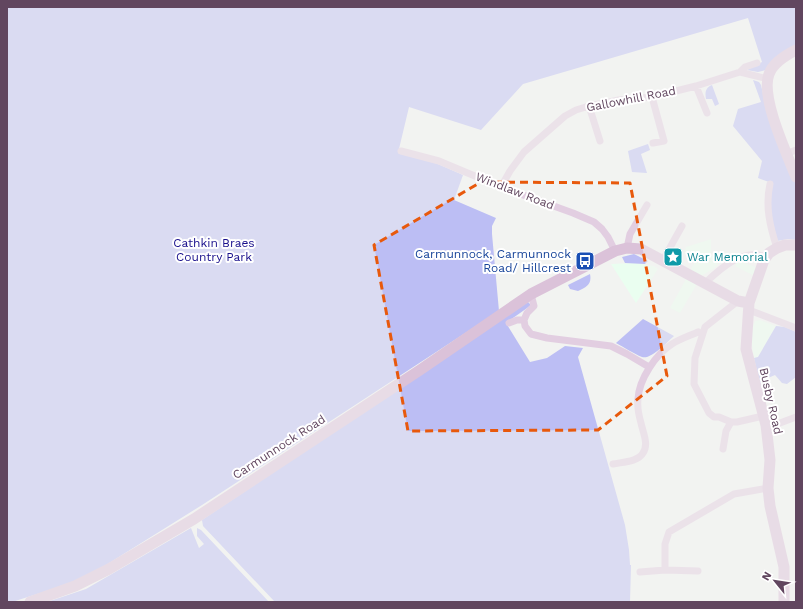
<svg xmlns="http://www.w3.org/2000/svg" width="803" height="609" viewBox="0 0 803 609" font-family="'Work Sans',sans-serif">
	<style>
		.commercial { fill: #eafef0 }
		.green { fill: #bcbef4 }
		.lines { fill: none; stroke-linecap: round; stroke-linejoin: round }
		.street { stroke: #e2cee1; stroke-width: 7 }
		.secondary { stroke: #dbc2d9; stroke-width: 11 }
		.marked { fill: none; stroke: #e8590c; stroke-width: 3; stroke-dasharray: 8 5; stroke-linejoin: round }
		.labels { text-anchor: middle; stroke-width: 4; stroke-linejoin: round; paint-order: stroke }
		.street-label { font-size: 12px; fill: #61465f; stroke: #fff }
		.park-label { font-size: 12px; fill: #180e8b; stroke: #fff }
		.transit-label { font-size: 12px; fill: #164399; stroke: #fff; text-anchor: end }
		.culture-label { font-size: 12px; fill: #0d838f; stroke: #fff; text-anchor: start }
	</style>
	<rect width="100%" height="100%" fill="#f2f3f1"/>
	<path class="commercial" d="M711 239V254L718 264 715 268 701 276 690 270 696 260 684 253 686 247Z
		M740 261 758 268 756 277 735 266 737 262Z
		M635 263 654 266 658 269 636 303 611 264Z
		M686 279 697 284 680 313 670 308Z
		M760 320 776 326 758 357 754 358 752 346V329L755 321Z"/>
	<path class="green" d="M8 7H796V46L766 70 758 72 747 70 762 62 748 18 523 84 481 130 409 107 398 153 431 161 463 175 454 200 496 218 492 226V234L499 311 202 505 106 565 78 581 12 602H7Z
		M753 80 759 82 761 85 765 102 779 143 796 183V240L788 239 777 241 772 226 769 182 758 178 762 161 733 126 738 109 761 102Z
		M712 85 719 104 715 106 712 99H706C705 93 705 88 712 85Z
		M648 144 650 150 641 154 647 173 632 172 628 151Z
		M634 254 648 261 645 264 625 263 622 257Z
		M590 274C592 284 587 287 578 291L570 289 568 285Z
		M528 302 530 304V306L506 323 530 362 547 358 565 346 583 348 578 357 625 525 629 550 630 565H631L630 602H275L203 526 202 520Z
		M643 319 674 336C667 342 651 360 642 357 634 354 624 347 616 343Z
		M776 326 785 327 796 332V377L787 384 782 383 775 375 768 378 760 385 754 358 758 357Z
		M191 528 199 548 204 544 197 536V528L201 530 269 602H47L86 589Z"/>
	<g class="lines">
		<path class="street" d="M740 72 745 67 757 63
			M696 86 707 113
			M652 97 664 141 653 143
			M589 106 600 141
			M401 151 439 161 501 187 573 213 594 222 602 229 608 237 615 251
			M786 154 796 150
			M770 184C765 206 770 227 777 248
			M501 187 510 171 524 152 565 116 576 110 589 106 619 100 652 97 696 86 740 72 768 79
			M627 248 630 234 647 205
			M663 260 682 226
			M705 283C721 268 742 248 766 257
			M531 294 534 306 527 313 524 320 525 326 531 334 547 338 611 346 627 354 649 367
			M738 301 705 327 695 358 694 384 709 413 714 417H719L731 422H737L763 416
			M749 310 796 328
			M509 323 517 320H524
			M766 425 780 423 796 417
			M723 449 726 431 731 422
			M613 464C622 462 638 462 643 453 649 444 643 433 641 423 639 416 637 407 638 399 639 379 656 354 672 344 680 339 689 336 698 332
			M665 570V544L669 532 734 494 768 488
			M640 572 665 570 698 571"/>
		<path class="secondary" d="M796 50C786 55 773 63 769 74 760 97 787 154 796 177
			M30 602 75 586 109 569 194 519 420 370 531 294 615 251 627 248 641 249 738 301 749 303
			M784 602V567L770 506 768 488 770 460 766 425 746 349 749 303 764 260 769 253 777 248 785 245H796"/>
	</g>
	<path d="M0 0H803V609H0ZM481 182 630 183 667 376 598 430 408 431 374 245Z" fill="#f2f3f1" fill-opacity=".55" fill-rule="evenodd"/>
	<path class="marked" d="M481 182 630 183 667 376 598 430 408 431 374 245Z"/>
	<defs>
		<symbol id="sight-square" viewBox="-11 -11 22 22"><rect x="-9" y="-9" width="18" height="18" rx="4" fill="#0f9aa8" stroke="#fff"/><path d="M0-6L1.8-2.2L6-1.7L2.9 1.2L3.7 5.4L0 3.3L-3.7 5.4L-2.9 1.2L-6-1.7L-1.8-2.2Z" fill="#fff"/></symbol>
		<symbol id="bus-square" viewBox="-11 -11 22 22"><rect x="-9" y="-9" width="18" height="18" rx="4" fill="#1a4fb4" stroke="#fff"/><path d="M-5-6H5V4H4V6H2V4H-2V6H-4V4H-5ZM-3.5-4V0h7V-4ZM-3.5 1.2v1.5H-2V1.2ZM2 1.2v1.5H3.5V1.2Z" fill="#fff"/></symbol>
	</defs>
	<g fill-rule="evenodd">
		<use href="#sight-square" x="662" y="246" width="22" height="22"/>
		<use href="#bus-square" x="574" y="250" width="22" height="22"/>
	</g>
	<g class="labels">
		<g class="street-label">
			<text transform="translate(631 99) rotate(-11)" y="4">Gallowhill Road</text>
			<text transform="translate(515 191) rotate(21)" y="4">Windlaw Road</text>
			<text transform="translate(771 401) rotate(77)" y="4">Busby Road</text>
			<text transform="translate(279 447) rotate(-33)" y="4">Carmunnock Road</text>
		</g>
		<g class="park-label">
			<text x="214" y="247">Cathkin Braes<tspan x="214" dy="14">Country Park</tspan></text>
		</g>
		<g class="transit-label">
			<text x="571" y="258">Carmunnock, Carmunnock<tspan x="571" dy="14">Road/ Hillcrest</tspan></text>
		</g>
		<g class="culture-label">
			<text x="687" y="261">War Memorial</text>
		</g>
	</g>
	<rect width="803" height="609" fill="none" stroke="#61465f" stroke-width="16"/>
	<g transform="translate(775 581) rotate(300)" stroke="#ffffff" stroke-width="3" paint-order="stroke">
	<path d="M0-3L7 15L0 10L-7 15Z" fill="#61465f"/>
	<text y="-6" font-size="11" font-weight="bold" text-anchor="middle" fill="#61465f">N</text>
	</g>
</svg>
